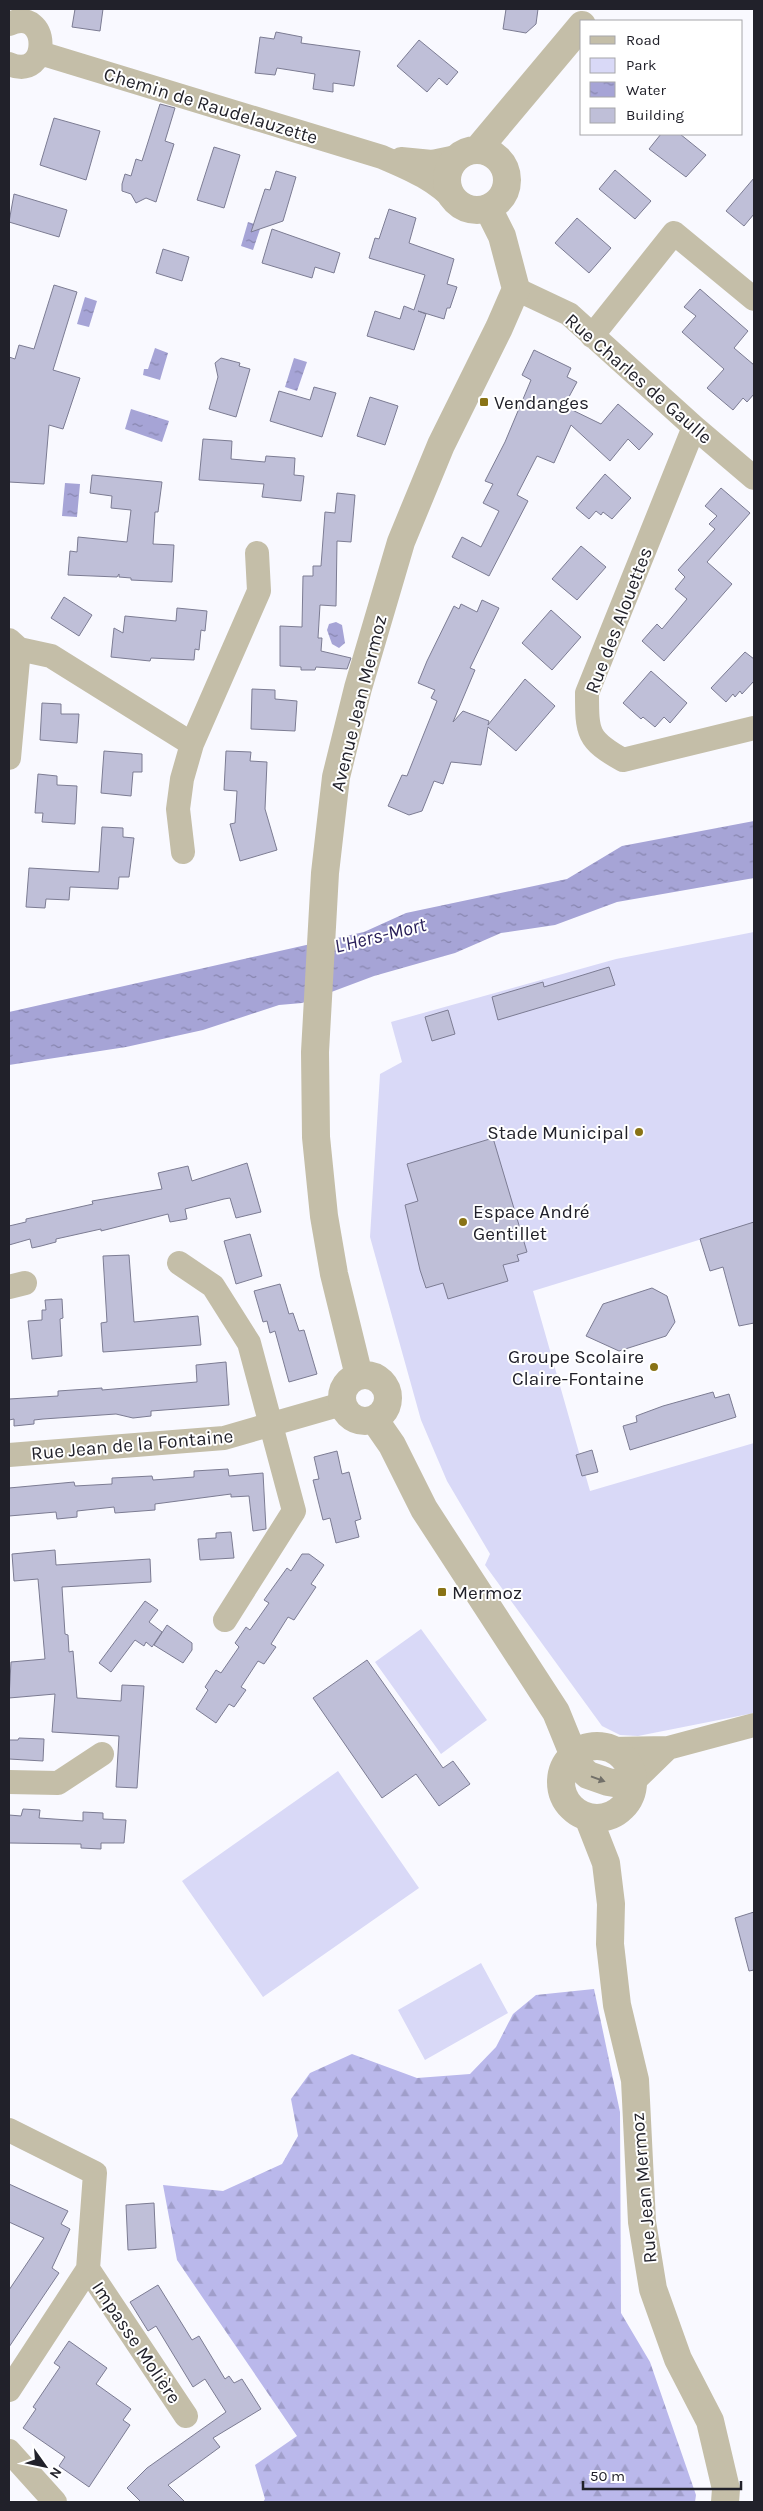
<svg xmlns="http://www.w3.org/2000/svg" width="763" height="2511" viewBox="0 0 763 2511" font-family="Karla,sans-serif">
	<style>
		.green { fill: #d9d9f7 }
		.forest { fill: url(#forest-firs) }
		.water { fill: url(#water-ripples) }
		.building { fill: #bfbfd8; stroke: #7c7c93 }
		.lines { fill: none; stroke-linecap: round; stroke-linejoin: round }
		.minor { stroke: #c4bea8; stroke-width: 24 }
		.tertiary { stroke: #c4bea8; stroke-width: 28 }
		.oneway { fill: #727069 }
		.poi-dot { fill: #897316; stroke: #fff; stroke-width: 2 }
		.labels { text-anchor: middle; stroke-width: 4; stroke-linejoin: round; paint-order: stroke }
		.street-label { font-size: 19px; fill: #21212a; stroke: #fff }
		.poi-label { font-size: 19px; fill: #21212a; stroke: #fff; text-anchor: start }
		.water-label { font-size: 20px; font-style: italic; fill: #2a205a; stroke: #fff }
	</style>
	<defs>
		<pattern id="forest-firs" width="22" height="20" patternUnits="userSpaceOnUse" patternTransform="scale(1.25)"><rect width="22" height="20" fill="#bab8eb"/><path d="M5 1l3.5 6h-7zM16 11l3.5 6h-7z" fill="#a09eca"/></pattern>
		<pattern id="water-ripples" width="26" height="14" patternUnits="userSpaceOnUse" patternTransform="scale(1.25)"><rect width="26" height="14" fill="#a6a4d6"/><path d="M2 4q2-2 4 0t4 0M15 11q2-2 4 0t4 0" fill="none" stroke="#8785ae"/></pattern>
	</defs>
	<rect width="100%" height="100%" fill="#f9f9ff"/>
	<path class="green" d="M754 932V1223L533 1291 590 1491 754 1443V1713L638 1736 620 1735 602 1726 485 1565 490 1554 447 1481 421 1420 370 1237 380 1074 402 1062 391 1022 616 959Z
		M421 1629 487 1720 441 1754 375 1662Z
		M338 1771 419 1888 263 1997 182 1881Z
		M481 1963 508 2013 425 2060 398 2010Z"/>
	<path class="forest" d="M594 1989 620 2112 621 2313 650 2362 696 2495 695 2502H263L265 2499 255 2465 297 2436 177 2260 163 2185 223 2191 282 2164 298 2136 291 2099 310 2073 352 2054 417 2078 470 2074 496 2047 513 2014 536 1995Z"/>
	<path class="water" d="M248 222 261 226 253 250 241 246Z
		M85 297 97 301 89 327 77 324Z
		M155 348 168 353 160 380 143 375 144 369H148Z
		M294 358 307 362 297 391 285 387Z
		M131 409 169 421 162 442 125 429Z
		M65 483 80 484 77 517 62 516Z
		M336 622 342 625 345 643 339 648 332 644 327 630 329 624Z
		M754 821V878L617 902 555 925 501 933 455 953 374 976 302 1003 279 1005 203 1030 126 1047 9 1065V1012L364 932 406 913 567 879 622 846Z"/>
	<path class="building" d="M75 9H103L100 31 72 27Z
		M506 9H538L536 24 526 33 503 29Z
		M276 32 302 37 301 43 360 51 354 86 333 83V92L313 89 315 74 277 68 275 75 255 73 260 37 274 39Z
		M419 40 458 72 447 85 439 78 427 92 397 66Z
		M160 104 175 108 165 141 174 144 156 202 146 198 136 203 131 194 122 191V184L125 174 131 176 136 159 142 161Z
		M54 118 100 131 86 180 40 165Z
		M661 134H680L706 155 686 177 649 149Z
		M214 147 240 155 224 208 197 200Z
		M615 170 651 201 635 219 599 189Z
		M276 171 296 177 283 221 251 232 265 189 270 190Z
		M754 178V214L744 226 726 211Z
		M14 194 67 210 59 237 9 222Z
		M389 209 416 218 409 243 454 259 447 284 457 287 450 308H447L444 319 418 311 426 314 414 350 367 336 375 311 400 319 404 306 414 310 425 275 369 258 375 238 379 239Z
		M577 218 611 248 589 273 555 243Z
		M272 229 340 253 334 273 315 267 312 278 262 263Z
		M163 249 189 257 182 281 156 273Z
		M54 285 77 292 53 370 80 378 63 429 49 425 44 484 9 482V357L15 359 19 345 34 349Z
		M700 289 748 331 734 348 754 365V394L747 402 743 398 733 410 707 388 724 369 682 332 696 316 684 307Z
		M534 350 571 368 567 377 577 382 564 406 601 424 618 404 653 434 639 450 628 439 610 461 571 425 554 463 537 456 517 495 528 501 489 576 452 557 462 537 481 547 499 511 483 503 493 484 485 481 505 442 531 380 522 375Z
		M221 358 240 363 239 366 250 369 236 417 209 409 218 377 215 363Z
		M314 387 336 393 322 437 270 421 279 391 310 400Z
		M370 397 398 406 385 445 357 436Z
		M203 439 232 441 231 459 265 462 266 456 295 458 294 475 304 476 301 501 262 497 264 484 199 480Z
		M605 474 631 498 612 519 603 512 601 515 596 511 589 519 576 508Z
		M92 475 162 482 158 512H155L153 544 174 545 172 582 131 580V578L119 577V574L117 577 68 575 70 551 77 552 78 537 127 542 131 510 111 508 112 496 90 493Z
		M721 488 750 513 707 562 732 584 664 661 642 641 657 624 662 629 687 599 675 589 685 577 678 570 715 529 709 524 717 516 705 506Z
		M337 493 355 495 351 542 337 541 336 606 320 605 318 638H322L321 651 351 658 347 669 316 667 315 670H301V667L280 666V626L302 627 303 576H313V566H321L325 512 335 513Z
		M581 546 606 567 577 600 552 579Z
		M64 597 92 615 79 636 51 618Z
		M482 600 499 608 470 668 475 670 453 722 463 711 489 721 488 725 525 679 555 706 516 751 488 727 481 765 451 762 443 784 434 781 422 811 409 815 388 806 402 775 407 776 437 701 431 698 435 690 418 683 427 661 454 606 459 609 461 604 477 612Z
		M177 608 207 611 205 631 201 630 199 650 195 649 194 660 151 658 150 661 111 657 114 628 123 633 125 616 176 621Z
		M551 610 581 637 552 670 522 643Z
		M745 652 754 659V681L742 694 740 691 735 697 733 694 726 702 711 688Z
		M651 671 687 703 670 723 664 717 655 727 643 717 641 719 623 703Z
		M252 689 275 690V699L297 701 295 731 251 729Z
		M42 703 61 704V714H79L77 743 40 740Z
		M104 751 142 754V772H133L131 796 101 793Z
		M226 751 251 752 250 761 267 762 265 809 277 850 240 861 230 824 235 823 237 791 224 790Z
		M38 774 57 776V785L77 786 75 824 42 822 43 813H35Z
		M102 827 123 828V837L134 838 129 877H119L118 889 70 887 69 900 46 899 45 908 26 907 29 868 99 872Z
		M609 967 615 985 498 1020 492 997 543 982 544 987Z
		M448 1010 455 1034 432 1041 425 1017Z
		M493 1138 527 1252 517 1255 519 1261 503 1265 508 1281 448 1299 443 1283 426 1288 420 1270 405 1205 418 1201 407 1164Z
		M247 1163 261 1212 236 1218 230 1198 224 1199 185 1209 187 1219 170 1222 168 1214 101 1231V1229L56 1239V1242L41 1246 32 1248 30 1239 9 1245V1226L26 1222V1219L93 1204 92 1201 162 1189 158 1173 188 1166 192 1181Z
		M754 1222V1323L739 1326 723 1267 710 1271 700 1239Z
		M250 1234 262 1276 236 1284 224 1241Z
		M129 1255 134 1322 198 1316 201 1345 103 1352 101 1323 107 1322 103 1256Z
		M280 1284 289 1314 293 1313 299 1331 304 1330 317 1374 289 1382 275 1331 270 1333 267 1321 263 1322 254 1291Z
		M652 1288 667 1296 675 1322 666 1336 619 1351 586 1336 603 1304Z
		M62 1299 63 1318 60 1319 62 1356 32 1359 28 1321 42 1320V1310H46L45 1300Z
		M226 1362 229 1405 151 1411V1416L133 1418 116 1414 43 1419 34 1420V1424L14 1426V1419L9 1420V1399L58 1396V1391L102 1388V1390L197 1382 196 1365Z
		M713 1392 715 1398 729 1394 736 1417 630 1450 623 1426 637 1422 636 1416 663 1406Z
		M592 1450 598 1472 582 1476 576 1455Z
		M337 1451 342 1474 349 1472 361 1519 355 1521 359 1537 336 1543 330 1518 323 1520 313 1480 319 1479 314 1457Z
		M228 1469 229 1476 263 1473 266 1529 253 1531 249 1496 231 1497V1494L155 1504V1510L115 1513 114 1507 77 1511V1517L57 1519 56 1512 9 1516V1488L74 1482 75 1486 112 1484V1478L152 1476 153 1480 194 1477V1471Z
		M231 1532 234 1558 200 1560 198 1539 216 1538V1533Z
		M55 1550 56 1565 150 1559 151 1582 62 1587 65 1634 68 1635 69 1652 73 1651 77 1698 121 1701 122 1685 144 1686 137 1788 116 1787 119 1736 52 1732 55 1694 9 1698 11 1662 45 1659 38 1579 14 1581 12 1554Z
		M302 1554H309L324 1565 311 1584 316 1587 294 1620 288 1617 271 1644 276 1647 264 1664 258 1661 241 1687 246 1690 234 1707 229 1704 216 1723 196 1709 208 1690 205 1687 216 1670 221 1673 239 1647 235 1643 246 1627 250 1630 269 1603 264 1600 287 1568 291 1571Z
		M145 1601 158 1610 149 1622 162 1632 152 1647 146 1642 144 1646 135 1640 111 1672 99 1663Z
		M167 1625 192 1643V1650L183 1663 154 1645Z
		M367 1660 443 1768 453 1761 470 1784 439 1806 416 1774 382 1798 313 1698Z
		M19 1738 44 1739 43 1761 9 1759V1740H18Z
		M23 1809 40 1810 39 1818 83 1821V1812L103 1813V1819L126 1820 124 1843H101V1849L81 1848V1844L9 1843V1815L21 1816Z
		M754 1912V1970L749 1971 735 1918Z
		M9 2184 68 2211 61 2224 70 2229 52 2268 59 2273 9 2347V2290L44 2238 9 2222Z
		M154 2203 156 2248 128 2250 126 2205Z
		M158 2285 192 2340 199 2336 225 2379 229 2376 234 2383 242 2379 261 2409 213 2438 220 2447 168 2485 185 2502H141L127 2488 147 2468 226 2412 205 2379 193 2387 156 2326 148 2331 130 2302Z
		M69 2341 107 2368 96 2384 131 2409 123 2420 130 2425 89 2487 59 2466 65 2457 23 2428 36 2409 33 2407 60 2367 54 2363Z"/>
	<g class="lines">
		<path class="minor" d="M9 24C50 5 52 82 9 64
			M40 53 382 157C410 169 435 179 456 202
			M401 159 432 162 456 157
			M516 289 569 314 694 427 754 478
			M592 336 674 233 754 299
			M694 427 587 693C587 733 587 740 623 760L754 728
			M9 640 19 649 51 656 192 744
			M9 758 19 649
			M183 852 178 809 182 779 192 744 259 591 257 553
			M179 1263 213 1286 249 1343 294 1511 225 1620
			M9 1287 25 1283
			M9 1455 224 1438 342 1404
			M610 1749 668 1748 754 1725
			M9 1782 58 1783 102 1754
			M633 1782 668 1748
			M9 2130 95 2173 88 2269 9 2390
			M88 2269 186 2416
			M9 2451 55 2502"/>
		<path class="tertiary" d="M478 149 582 25
			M447 180a30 30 0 1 1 60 0a30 30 0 1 1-60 0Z
			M342 1398a23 23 0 1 1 46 0a23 23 0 1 1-46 0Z
			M359 1376 334 1274 324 1216 316 1137 315 1052 325 873 336 777 358 688 401 542 441 445 499 328 516 289 502 236 488 208
			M374 1419 392 1445 424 1509 556 1712 578 1766 588 1775 608 1782 620 1784 633 1782
			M561 1782a36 36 0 1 1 72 0a36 36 0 1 1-72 0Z
			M588 1817 606 1863 611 1904 610 1944 617 2005 635 2080 642 2222 653 2289 678 2359 710 2421 726 2489 725 2502"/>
	</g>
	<defs><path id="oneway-solid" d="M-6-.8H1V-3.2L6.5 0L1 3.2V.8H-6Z" transform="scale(1.25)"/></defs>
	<use class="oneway" href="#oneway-solid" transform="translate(598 1779) rotate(20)"/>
	<g class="poi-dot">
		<rect x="479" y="397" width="10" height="10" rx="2.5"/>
		<circle cx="639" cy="1132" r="5"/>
		<circle cx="463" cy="1222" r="5"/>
		<circle cx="654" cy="1367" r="5"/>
		<rect x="437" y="1587" width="10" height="10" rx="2.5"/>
	</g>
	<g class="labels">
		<g class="street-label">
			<text transform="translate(211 105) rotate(17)" y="7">Chemin de Raudelauzette</text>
			<text transform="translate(639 378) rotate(41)" y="7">Rue Charles de Gaulle</text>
			<text transform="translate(618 620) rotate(-69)" y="7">Rue des Alouettes</text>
			<text transform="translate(358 703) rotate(-76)" y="7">Avenue Jean Mermoz</text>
			<text transform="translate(132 1444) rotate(-5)" y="7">Rue Jean de la Fontaine</text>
			<text transform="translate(643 2188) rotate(-95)" y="7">Rue Jean Mermoz</text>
			<text transform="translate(137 2342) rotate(56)" y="7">Impasse Molière</text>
		</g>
		<g class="poi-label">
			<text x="494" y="409">Vendanges</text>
			<text x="629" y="1139" text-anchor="end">Stade Municipal</text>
			<text x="473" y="1218">Espace André<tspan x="473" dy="22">Gentillet</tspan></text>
			<text x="644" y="1363" text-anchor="end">Groupe Scolaire<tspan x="644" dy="22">Claire-Fontaine</tspan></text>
			<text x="452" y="1599">Mermoz</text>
		</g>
		<g class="water-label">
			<text transform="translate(380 935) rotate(-14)" y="7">L'Hers-Mort</text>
		</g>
	</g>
	<rect width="763" height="2511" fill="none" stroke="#21212a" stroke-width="20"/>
	<rect x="580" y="20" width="162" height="115" fill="#ffffff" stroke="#a6a6aa"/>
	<rect x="590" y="36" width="25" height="8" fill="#c4bea8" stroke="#a6a6aa"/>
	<text x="626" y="45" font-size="15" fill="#21212a">Road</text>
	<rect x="590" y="58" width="25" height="15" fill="#d9d9f7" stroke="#a6a6aa"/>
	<text x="626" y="70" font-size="15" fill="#21212a">Park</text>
	<rect x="590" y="82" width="25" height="15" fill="url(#water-ripples)" stroke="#a6a6aa"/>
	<text x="626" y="95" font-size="15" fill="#21212a">Water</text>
	<rect x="590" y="108" width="25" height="15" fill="#bfbfd8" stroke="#a6a6aa"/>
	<text x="626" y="120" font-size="15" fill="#21212a">Building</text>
	<g transform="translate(45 2466) rotate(123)" stroke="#ffffff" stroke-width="4" paint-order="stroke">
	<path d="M0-4L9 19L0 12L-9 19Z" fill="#21212a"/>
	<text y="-8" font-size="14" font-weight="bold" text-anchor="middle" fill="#21212a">N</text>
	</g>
	<path d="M583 2481v8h158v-8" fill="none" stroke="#21212a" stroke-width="2.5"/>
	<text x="590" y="2481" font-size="15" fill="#21212a" stroke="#ffffff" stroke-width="4" paint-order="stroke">50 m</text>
</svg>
